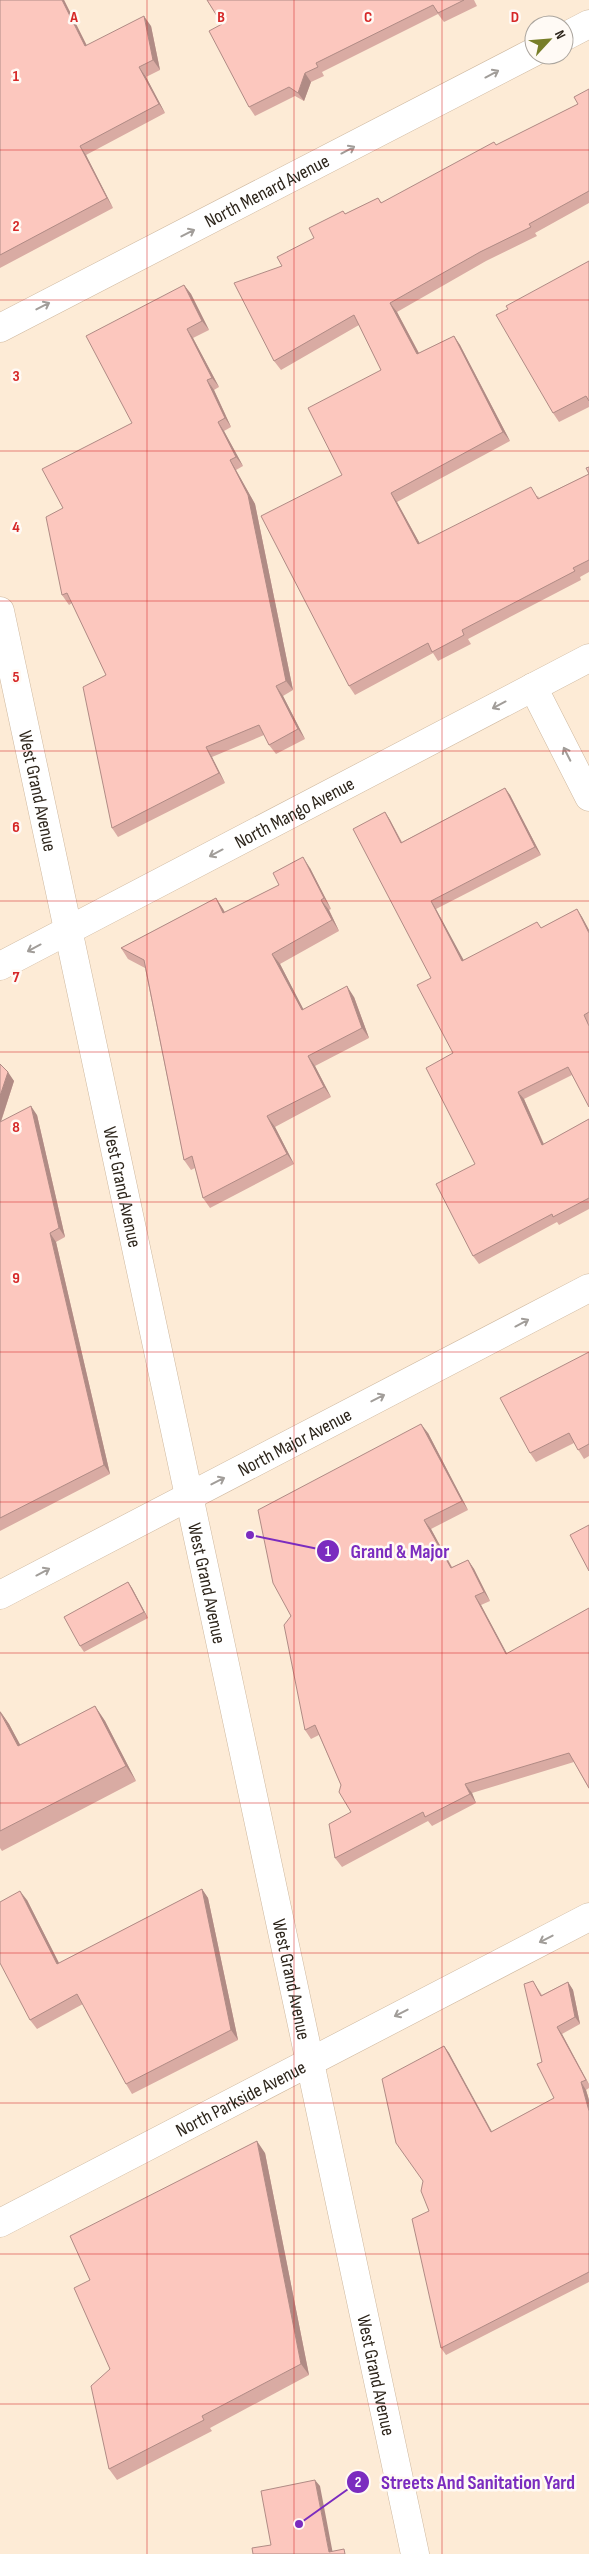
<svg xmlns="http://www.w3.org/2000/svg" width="589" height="2554" viewBox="0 0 589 2554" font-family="'Sofia Sans Condensed',sans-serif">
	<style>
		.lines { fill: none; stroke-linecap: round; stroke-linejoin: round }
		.street-casing { stroke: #ceb89f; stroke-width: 29 }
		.secondary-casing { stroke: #ceb89f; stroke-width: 29 }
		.street { stroke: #fff; stroke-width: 28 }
		.secondary { stroke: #fff; stroke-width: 28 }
		.wall { fill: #d9aba3 }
		.shaded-wall { fill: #b08b85 }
		.building { fill: #fcc7be; stroke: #b08b85 }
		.oneway { stroke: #a19d99 }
		.grid { fill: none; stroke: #d62828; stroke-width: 1; stroke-opacity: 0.55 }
		.labels { text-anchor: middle; stroke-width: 5; stroke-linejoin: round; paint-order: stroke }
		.street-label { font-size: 19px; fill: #2e261c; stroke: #fffaf5 }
		.grid-label { font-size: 16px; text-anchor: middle; font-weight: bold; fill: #d62828; stroke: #fffaf5; stroke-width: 5; stroke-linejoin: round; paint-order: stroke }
		.leader { fill: none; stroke: #7b2cbf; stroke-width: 2 }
		.callout-dot { fill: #7b2cbf; stroke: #fffaf5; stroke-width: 2 }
		.mark-label { font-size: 15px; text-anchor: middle; font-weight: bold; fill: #fff }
		.callout-label { font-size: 20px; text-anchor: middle; font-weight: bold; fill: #7b2cbf; stroke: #fffaf5; stroke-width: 5; stroke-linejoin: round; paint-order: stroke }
	</style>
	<rect width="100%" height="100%" fill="#fdebd6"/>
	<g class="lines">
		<defs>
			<g id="street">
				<path d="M564 37 589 24"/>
				<path id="s1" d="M0 328 534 52"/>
				<path d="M533 687 589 797"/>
				<path id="s2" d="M0 966 589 658"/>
				<path id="s3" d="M0 1595 589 1288"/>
				<path id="s4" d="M0 2223 589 1917"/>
			</g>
			<g id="secondary">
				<path id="s5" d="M0 611 415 2554"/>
			</g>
		</defs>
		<use href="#street" class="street-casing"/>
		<use href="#secondary" class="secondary-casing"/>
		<use href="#street" class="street"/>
		<use href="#secondary" class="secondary"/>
	</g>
	<path class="wall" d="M0 0H64L87 46 151 26 160 70 146 77 165 113 86 155 113 208 0 268Z
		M207 0H474L477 6 444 22 438 14 322 72 324 76 311 82 304 101 295 96 255 116 249 107 222 24Z
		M589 89V203L535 233 537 236 486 261 397 312 419 353 454 336 460 345 510 441 397 502 420 544 538 496 539 498 589 474V467V572L580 577 581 580 468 639 471 644 438 661 433 653 355 695 349 686 342 475 381 370 359 325 281 370 274 361 282 266 314 238 343 211 345 214 378 198 382 203 578 104Z
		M589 261V407L559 422 553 413 508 309Z
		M184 285 191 294 209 330 193 338 219 387 214 390 231 427 224 431 243 466 236 470 255 504 293 690 283 696 305 739 276 754 269 745 264 735 212 757 225 783 118 837 112 828 106 675 72 603 69 605 62 595 63 508 132 423Z
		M505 788 510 795 541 855 436 909 463 960 541 928 577 909 582 917 589 930V1107L572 1075 524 1099 544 1144 589 1119V1209L559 1225 557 1222 479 1264 473 1256 475 1164 453 1053 385 812 390 820 402 842Z
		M310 868 331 909 329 910 339 931 280 964 303 1009 354 997 369 1038 315 1066 331 1097 275 1127 294 1164 210 1208 203 1198 195 1168 191 1170 184 1160 145 968 128 959 121 948 216 898 225 912 279 885Z
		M0 1064 14 1081 1 1122 37 1115 65 1237 56 1242 110 1474 0 1531Z
		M589 1352V1456L584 1459 574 1443 536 1462 530 1453Z
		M428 1433 468 1510 431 1529 452 1567 468 1560 474 1569 490 1601 481 1605 507 1654 589 1608V1789L574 1762 472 1793 476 1803 432 1826 428 1821 342 1867 335 1858 351 1812 341 1785 319 1735 311 1739 305 1730 291 1616Z
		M128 1582 132 1588 148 1618 84 1652 80 1646Z
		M95 1706 105 1721 136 1781 2 1851 0 1848V1711L9 1724 20 1745Z
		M202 1889 208 1898 238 2040 132 2094 126 2084 83 2004 37 2029 30 2020 27 1900 59 1963Z
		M533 1981 542 1995 568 1982 573 1990 580 2024 562 2034 589 2084V2088L586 2090 589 2100V2282L446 2355 441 2348 429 2211 423 2181 444 2046 449 2053 491 2132 554 2098 542 2062Z
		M265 2153 309 2375 210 2428 212 2431 117 2480 109 2469 110 2369 90 2280Z"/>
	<path class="shaded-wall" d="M62 0H64L92 56 85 46Z
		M144 16 151 26 160 70 153 60Z
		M139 67 146 77 165 113 159 104Z
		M305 73 311 82 304 101 298 93Z
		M80 146 86 155 113 208 107 198Z
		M184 285 191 294 209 330 202 321Z
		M390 303 397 312 424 363 417 354Z
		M187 329 193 338 219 387 212 378Z
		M454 336 460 345 510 441 503 432Z
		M207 380 214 390 231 427 225 418Z
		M218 422 224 431 243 466 236 457Z
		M230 460 236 470 255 504 293 690 286 681Z
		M391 493 397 502 425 553 418 544Z
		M276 686 283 696 305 739 298 729Z
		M206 747 212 757 225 783 219 773Z
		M505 788 510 795 541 855 535 847Z
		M385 812 390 820 406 851 401 843Z
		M303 857 310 868 331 909 324 898Z
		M216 898 223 909 230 924 223 913Z
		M321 900 329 910 339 931 332 920Z
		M431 901 436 909 468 968 462 961Z
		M577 909 582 917 589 930V933Z
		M272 954 280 964 309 1020 302 1010Z
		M347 986 354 997 369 1038 362 1028Z
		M308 1056 315 1066 331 1097 324 1087Z
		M8 1072 14 1081 0 1124V1096Z
		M518 1092 524 1099 547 1152 542 1145Z
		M31 1106 37 1115 65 1237 59 1228Z
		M267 1116 275 1127 294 1164 287 1154Z
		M50 1233 56 1242 110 1474 104 1465Z
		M421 1424 428 1433 468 1510 462 1501Z
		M424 1520 431 1529 457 1577 451 1568Z
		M468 1560 474 1569 490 1601 484 1592Z
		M128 1582 132 1588 148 1618 144 1612Z
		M475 1596 481 1605 512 1663 506 1654Z
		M95 1706 105 1721 136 1781 126 1766Z
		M0 1711 9 1724 29 1761 18 1746Z
		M465 1784 472 1793 476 1803 470 1794Z
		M202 1889 208 1898 238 2040 231 2030Z
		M20 1891 27 1900 64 1973 57 1964Z
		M568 1982 573 1990 580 2024 575 2017Z
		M557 2027 562 2034 589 2085 586 2080Z
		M444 2046 449 2053 496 2139 491 2132Z
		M581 2082 586 2090 589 2100V2111Z
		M257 2141 265 2153 309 2375 301 2364Z
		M315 2480 320 2486 333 2554 329 2552Z"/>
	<path class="building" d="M0 0H62L85 46 144 16 153 60 139 67 159 104 80 146 107 198 0 255Z
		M207 0H464L438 13 433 5 316 63 318 67 305 73 298 93 289 87 249 107 209 31 222 24Z
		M589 89V191L529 224 531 227 480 252 390 303 417 354 454 336 503 432 391 493 418 544 531 487 538 499 589 474 586 468 589 467V560L573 568 575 571 462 630 464 635 432 652 428 643 349 686 261 516 342 475 308 408 381 370 354 315 274 361 234 283 282 266 277 257 314 238 309 228 343 211 345 214 378 198 381 203 494 142 496 145 578 104 574 97Z
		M589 261V401L586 396 553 413 496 315 508 309 506 306Z
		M184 285 202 321 187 329 212 378 207 380 225 418 218 422 236 457 230 460 248 495 286 681 276 686 298 729 269 745 259 725 206 747 219 773 112 828 83 687 106 675 67 593 62 595 46 517 63 508 42 469 132 423 86 336Z
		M505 788 535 847 431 901 462 961 537 922 541 928 577 909 589 933V1012L584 1015 589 1026V1107L568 1067 518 1092 542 1145 589 1119V1198L553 1217 552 1214 473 1256 436 1184 475 1164 426 1068 453 1053 417 985 431 978 353 829 385 812 401 843Z
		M303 857 324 898 321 900 332 920 272 954 302 1010 347 986 362 1028 308 1056 324 1087 267 1116 287 1154 203 1198 192 1156 184 1160 144 960 121 948 216 898 223 913 279 885 273 873Z
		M0 1064 8 1072 0 1096Z
		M31 1106 59 1228 50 1233 104 1465 0 1518V1122Z
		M589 1352V1444L578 1450 569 1433 530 1453 500 1398Z
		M421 1424 462 1501 424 1520 451 1568 468 1560 484 1592 475 1596 506 1654 589 1608V1788L569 1753 465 1784 470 1794 425 1817 423 1812 335 1858 329 1824 351 1812 339 1792 341 1785 315 1725 305 1730 284 1625 291 1616 273 1583 258 1510Z
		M589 1525V1571L570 1535Z
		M128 1582 144 1612 80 1646 64 1617Z
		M95 1706 126 1766 0 1831V1712L18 1746Z
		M202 1889 231 2030 126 2084 77 1994 30 2020 0 1963V1902L20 1891 57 1964Z
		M533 1981 541 1996 568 1982 575 2017 557 2027 586 2080 581 2082 589 2111V2272L441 2348 412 2219 429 2211 421 2191 423 2181 396 2143 382 2079 444 2046 491 2132 554 2098 537 2064 542 2062 524 1984Z
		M257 2141 301 2364 202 2416 204 2420 109 2469 91 2386 110 2369 74 2288 90 2280 70 2236Z
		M315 2480 329 2552 344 2549 345 2554H253L252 2548 271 2545 261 2491Z"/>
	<defs><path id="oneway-shaft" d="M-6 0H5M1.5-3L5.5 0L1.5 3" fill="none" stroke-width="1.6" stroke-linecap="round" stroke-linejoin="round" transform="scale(1.25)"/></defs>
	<g class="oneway">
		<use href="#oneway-shaft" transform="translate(492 74) rotate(-28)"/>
		<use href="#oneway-shaft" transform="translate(348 150) rotate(-28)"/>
		<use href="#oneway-shaft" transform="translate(188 233) rotate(-27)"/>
		<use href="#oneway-shaft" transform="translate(43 306) rotate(-27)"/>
		<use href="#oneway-shaft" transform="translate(499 705) rotate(152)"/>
		<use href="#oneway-shaft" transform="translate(567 754) rotate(-117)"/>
		<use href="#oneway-shaft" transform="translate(216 853) rotate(152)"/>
		<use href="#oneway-shaft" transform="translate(34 948) rotate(152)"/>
		<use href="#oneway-shaft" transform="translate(522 1323) rotate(-28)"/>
		<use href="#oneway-shaft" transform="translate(378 1398) rotate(-27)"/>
		<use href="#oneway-shaft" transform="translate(218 1481) rotate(-27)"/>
		<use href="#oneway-shaft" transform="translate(43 1572) rotate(-28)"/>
		<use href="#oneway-shaft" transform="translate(546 1939) rotate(153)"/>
		<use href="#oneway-shaft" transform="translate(401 2013) rotate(153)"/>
	</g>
	<path class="grid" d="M147 0V2554M294 0V2554M442 0V2554M0 150H589M0 300H589M0 451H589M0 601H589M0 751H589M0 901H589M0 1052H589M0 1202H589M0 1352H589M0 1502H589M0 1653H589M0 1803H589M0 1953H589M0 2103H589M0 2254H589M0 2404H589"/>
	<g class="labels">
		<g class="street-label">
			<text dy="7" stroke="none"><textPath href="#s1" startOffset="300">North Menard Avenue</textPath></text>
			<text dy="7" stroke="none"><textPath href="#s5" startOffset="184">West Grand Avenue</textPath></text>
			<text dy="7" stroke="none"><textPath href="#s2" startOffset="332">North Mango Avenue</textPath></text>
			<text dy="7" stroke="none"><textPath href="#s5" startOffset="589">West Grand Avenue</textPath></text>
			<text dy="7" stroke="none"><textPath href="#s3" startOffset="332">North Major Avenue</textPath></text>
			<text dy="7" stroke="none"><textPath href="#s5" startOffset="994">West Grand Avenue</textPath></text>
			<text dy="7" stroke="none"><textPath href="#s5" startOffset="1399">West Grand Avenue</textPath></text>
			<text dy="7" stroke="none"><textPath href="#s4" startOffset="271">North Parkside Avenue</textPath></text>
			<text dy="7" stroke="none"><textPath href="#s5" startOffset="1804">West Grand Avenue</textPath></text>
		</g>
	</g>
	<g class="grid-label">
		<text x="74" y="22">A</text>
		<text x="221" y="22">B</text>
		<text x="368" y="22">C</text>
		<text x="515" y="22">D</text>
		<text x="16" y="81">1</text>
		<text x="16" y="231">2</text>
		<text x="16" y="381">3</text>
		<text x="16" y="532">4</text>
		<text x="16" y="682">5</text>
		<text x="16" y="832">6</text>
		<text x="16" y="982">7</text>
		<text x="16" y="1132">8</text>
		<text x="16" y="1283">9</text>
	</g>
	<path class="leader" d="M250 1535L328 1551M299 2524L358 2482"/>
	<g class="callout-dot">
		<circle cx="250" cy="1535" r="5"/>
		<circle cx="299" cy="2524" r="5"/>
		<circle cx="328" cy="1551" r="12"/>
		<circle cx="358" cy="2482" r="12"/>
	</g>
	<g class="mark-label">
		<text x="328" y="1556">1</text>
		<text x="358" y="2487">2</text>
	</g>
	<g class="callout-label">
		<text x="400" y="1558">Grand &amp; Major</text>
		<text x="478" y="2489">Streets And Sanitation Yard</text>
	</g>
	<g transform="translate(549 40) rotate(64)"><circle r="24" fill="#fffaf5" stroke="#aba59e"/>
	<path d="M0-4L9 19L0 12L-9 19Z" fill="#787e29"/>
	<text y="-8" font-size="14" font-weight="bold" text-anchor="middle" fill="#2e261c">N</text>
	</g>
</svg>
